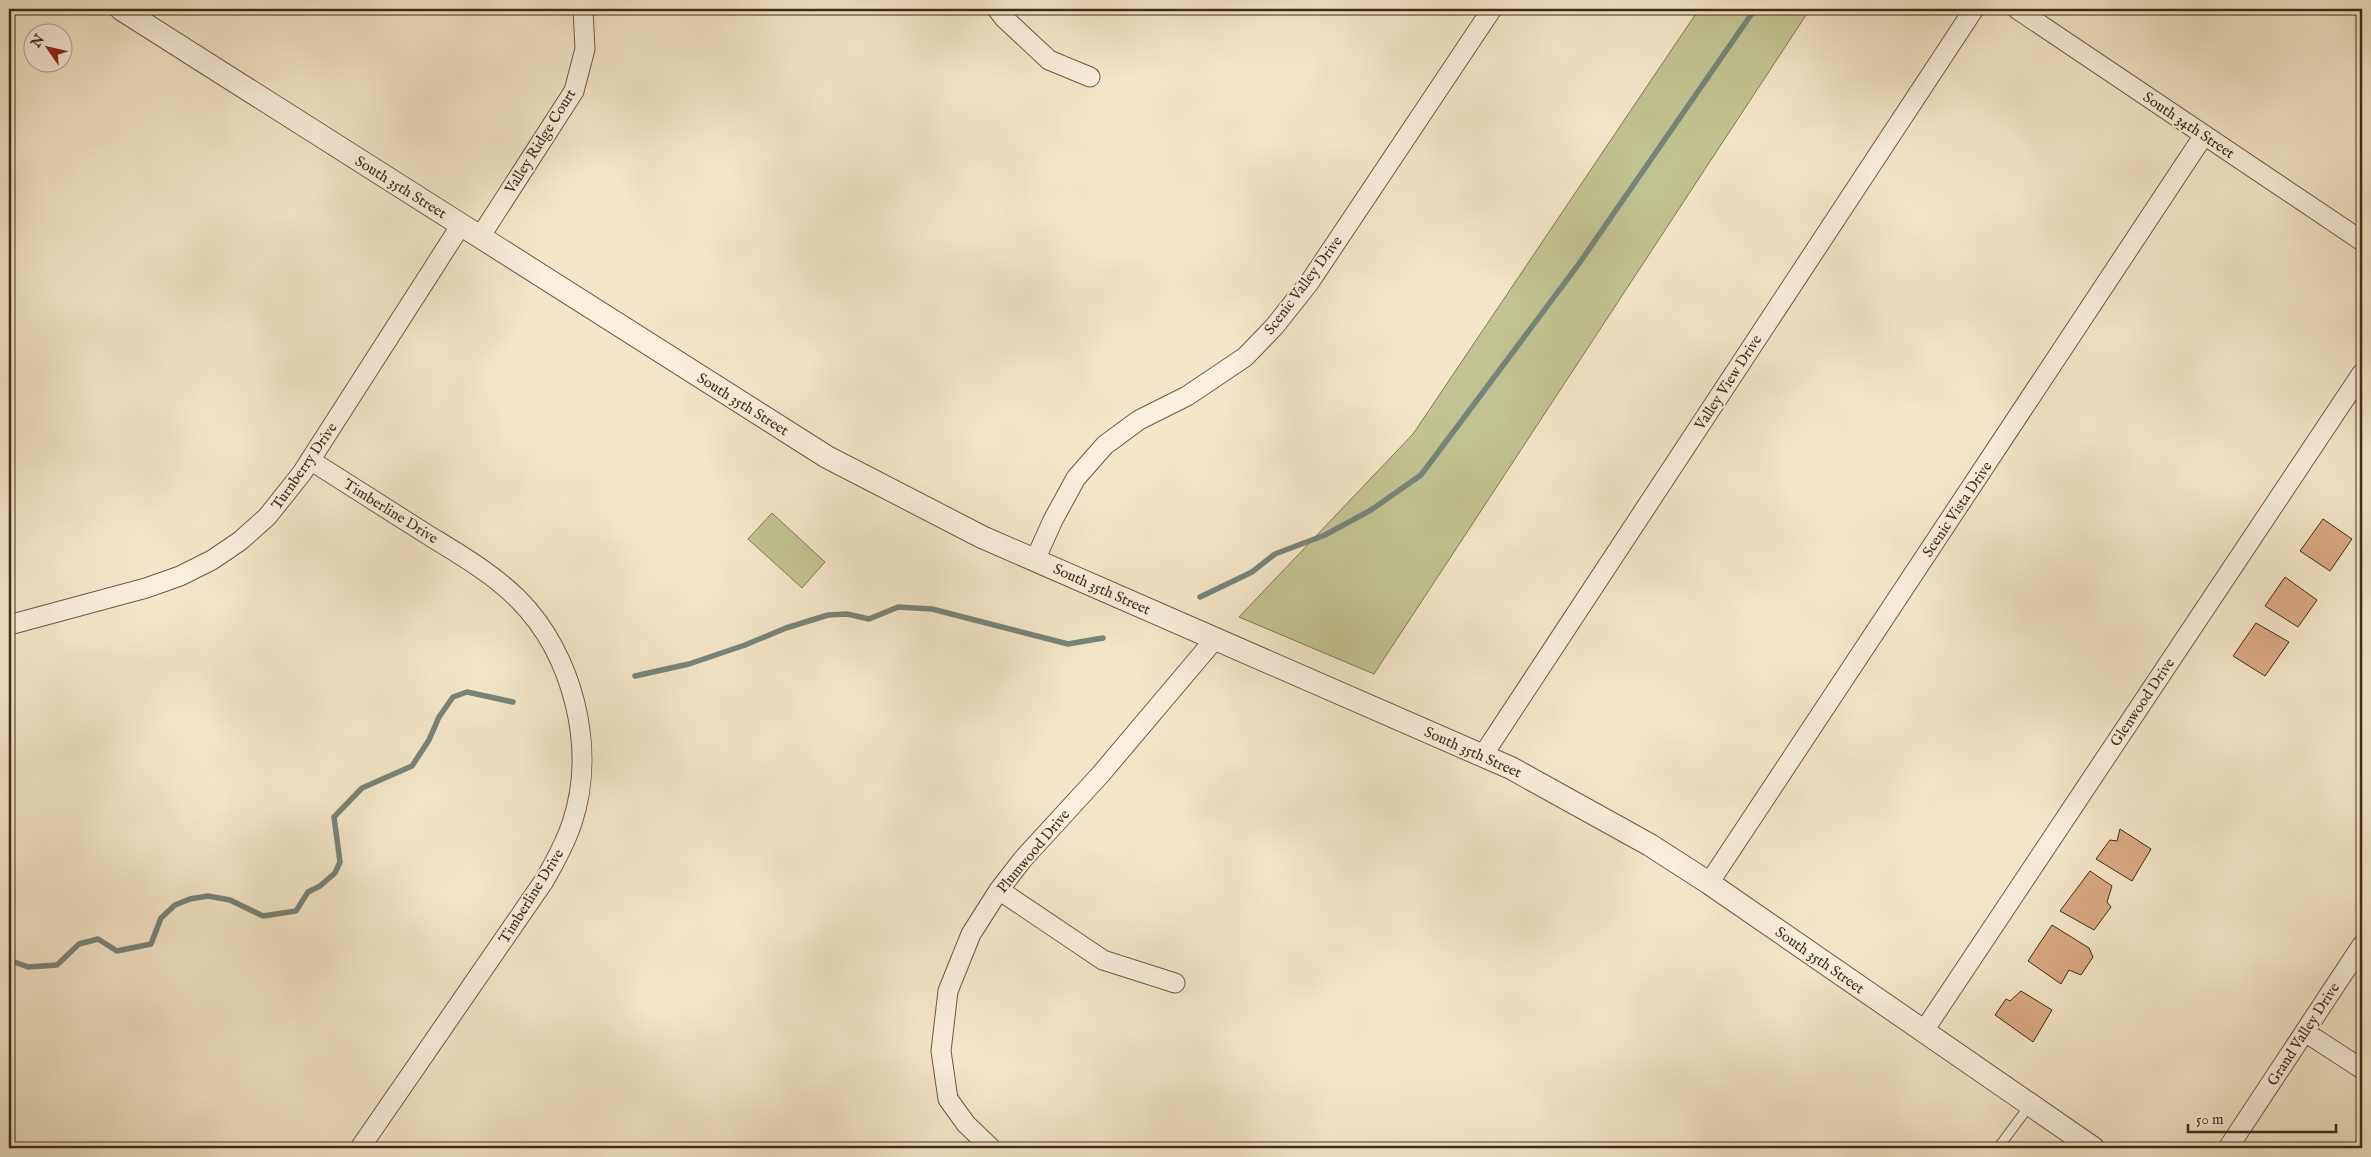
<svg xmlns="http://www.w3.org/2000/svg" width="2371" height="1157" viewBox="0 0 2371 1157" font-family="'IM FELL English',serif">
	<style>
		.green { fill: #c2c392; stroke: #827754 }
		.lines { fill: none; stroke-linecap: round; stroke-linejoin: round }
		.stream { stroke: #788479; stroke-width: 5.5 }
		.building { fill: #daaa84; stroke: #422b17 }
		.service-casing { stroke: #6e5a44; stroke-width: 11 }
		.minor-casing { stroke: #6e5a44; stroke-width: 21 }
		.tertiary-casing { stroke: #6e5a44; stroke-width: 24 }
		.service { stroke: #f8efdc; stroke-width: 9 }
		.minor { stroke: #f8efdc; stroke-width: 19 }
		.tertiary { stroke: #f8efdc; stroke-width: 22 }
		.labels { text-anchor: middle; stroke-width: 4; stroke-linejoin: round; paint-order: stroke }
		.street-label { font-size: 15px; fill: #422b17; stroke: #f8efdc }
	</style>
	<rect width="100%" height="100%" fill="#f4e7c9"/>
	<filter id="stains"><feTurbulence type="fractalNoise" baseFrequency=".004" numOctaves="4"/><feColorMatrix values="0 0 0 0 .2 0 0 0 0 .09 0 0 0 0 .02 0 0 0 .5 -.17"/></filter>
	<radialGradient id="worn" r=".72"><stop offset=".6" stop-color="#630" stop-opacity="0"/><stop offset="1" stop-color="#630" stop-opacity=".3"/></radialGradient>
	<path class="green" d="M1699 9H1810L1374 674 1239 617 1413 434Z
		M772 513 825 562 802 588 748 539Z"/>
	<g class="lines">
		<path class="stream" d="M1200 597 1252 572 1275 554 1325 535 1371 510 1421 475 1578 265 1755 9
			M635 676 689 664 745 645 786 628 828 615 847 614 869 619 898 607 932 609 1068 644 1103 638
			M9 960 28 967 57 965 79 944 98 939 117 951 151 944 161 918 175 905 190 899 208 896 230 900 263 916 296 911 308 892 320 886 335 873 340 862 334 817 362 788 412 766 429 740 439 717 453 697 467 692 513 702"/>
	</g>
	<path class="building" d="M2323 519 2352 539 2330 571 2300 551Z
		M2285 577 2317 600 2298 627 2265 606Z
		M2256 623 2289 642 2265 676 2233 656Z
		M2120 829 2151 849 2132 881 2096 859 2110 840 2117 841Z
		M2090 871 2112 886 2107 902 2111 907 2094 930 2060 911Z
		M2052 925 2089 948 2093 957 2081 975 2069 970 2061 984 2028 961Z
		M2021 991 2052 1010 2033 1042 1995 1015 2006 999 2010 1001Z"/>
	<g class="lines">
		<defs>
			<path id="service" d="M1998 1148 2030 1105"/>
			<path id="minor" d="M997 9 1004 18 1049 60 1090 77
				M2017 9 2362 241
				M480 237 574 91 585 49 583 9
				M310 460C349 485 389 510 428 535 459 554 492 573 518 599 573 654 597 748 572 823 565 844 555 862 544 881L360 1148
				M1035 560 1053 520 1076 478 1105 445 1139 420 1187 396 1245 357 1274 327 1309 283 1492 9
				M9 625 146 588 180 576 212 560 240 541 267 517 302 473 461 225
				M1483 755 1974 9
				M1709 883 2204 135
				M999 890 1103 960 1175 983
				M1923 1032 2362 373
				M2305 1032 2362 1069
				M991 1148 966 1124 948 1099 941 1051 948 991 971 934 999 890 1023 859 1100 775 1215 639
				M2228 1148 2362 945"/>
			<path id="tertiary" d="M121 9 827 457 982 537 1511 768 1650 845 1709 883 2093 1148"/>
		</defs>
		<use href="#service" class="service-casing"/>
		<use href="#minor" class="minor-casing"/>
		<use href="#tertiary" class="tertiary-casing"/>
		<use href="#service" class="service"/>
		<use href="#minor" class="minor"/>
		<use href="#tertiary" class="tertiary"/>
	</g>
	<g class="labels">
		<g class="street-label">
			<text transform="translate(2189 125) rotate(34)" y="5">South 34th Street</text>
			<text transform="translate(540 141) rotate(-58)" y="5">Valley Ridge Court</text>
			<text transform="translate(401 187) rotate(32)" y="5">South 35th Street</text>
			<text transform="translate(1303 285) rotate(-53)" y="5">Scenic Valley Drive</text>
			<text transform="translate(1728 382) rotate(-57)" y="5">Valley View Drive</text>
			<text transform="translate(743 404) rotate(32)" y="5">South 35th Street</text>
			<text transform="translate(304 466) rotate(-55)" y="5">Turnberry Drive</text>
			<text transform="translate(1957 509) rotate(-56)" y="5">Scenic Vista Drive</text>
			<text transform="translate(391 511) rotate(32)" y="5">Timberline Drive</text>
			<text transform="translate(1102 589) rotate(24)" y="5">South 35th Street</text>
			<text transform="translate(2142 702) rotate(-56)" y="5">Glenwood Drive</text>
			<text transform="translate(1473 752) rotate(24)" y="5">South 35th Street</text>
			<text transform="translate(1033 851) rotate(-50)" y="5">Plumwood Drive</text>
			<text transform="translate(531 896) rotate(-58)" y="5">Timberline Drive</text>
			<text transform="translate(1820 960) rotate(35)" y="5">South 35th Street</text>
			<text transform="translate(2303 1034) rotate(-57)" y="5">Grand Valley Drive</text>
		</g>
	</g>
	<rect width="2371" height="1157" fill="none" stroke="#f4e7c9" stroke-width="30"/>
	<rect x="10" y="10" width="2351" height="1137" fill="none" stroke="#422b17" stroke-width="2.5"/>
	<rect x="15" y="15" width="2341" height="1127" fill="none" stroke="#422b17"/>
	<g transform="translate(48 48) rotate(304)"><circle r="24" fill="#f8efdc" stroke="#afa18d"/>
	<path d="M0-4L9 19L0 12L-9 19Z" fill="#8f2418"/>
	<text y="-8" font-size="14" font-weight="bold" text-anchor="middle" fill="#422b17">N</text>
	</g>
	<path d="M2188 1124v8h148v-8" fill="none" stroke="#422b17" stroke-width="2.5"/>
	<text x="2196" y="1124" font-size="15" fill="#422b17" stroke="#f8efdc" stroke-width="4" paint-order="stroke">50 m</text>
	<rect width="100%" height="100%" filter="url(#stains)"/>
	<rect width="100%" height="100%" fill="url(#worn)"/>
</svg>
